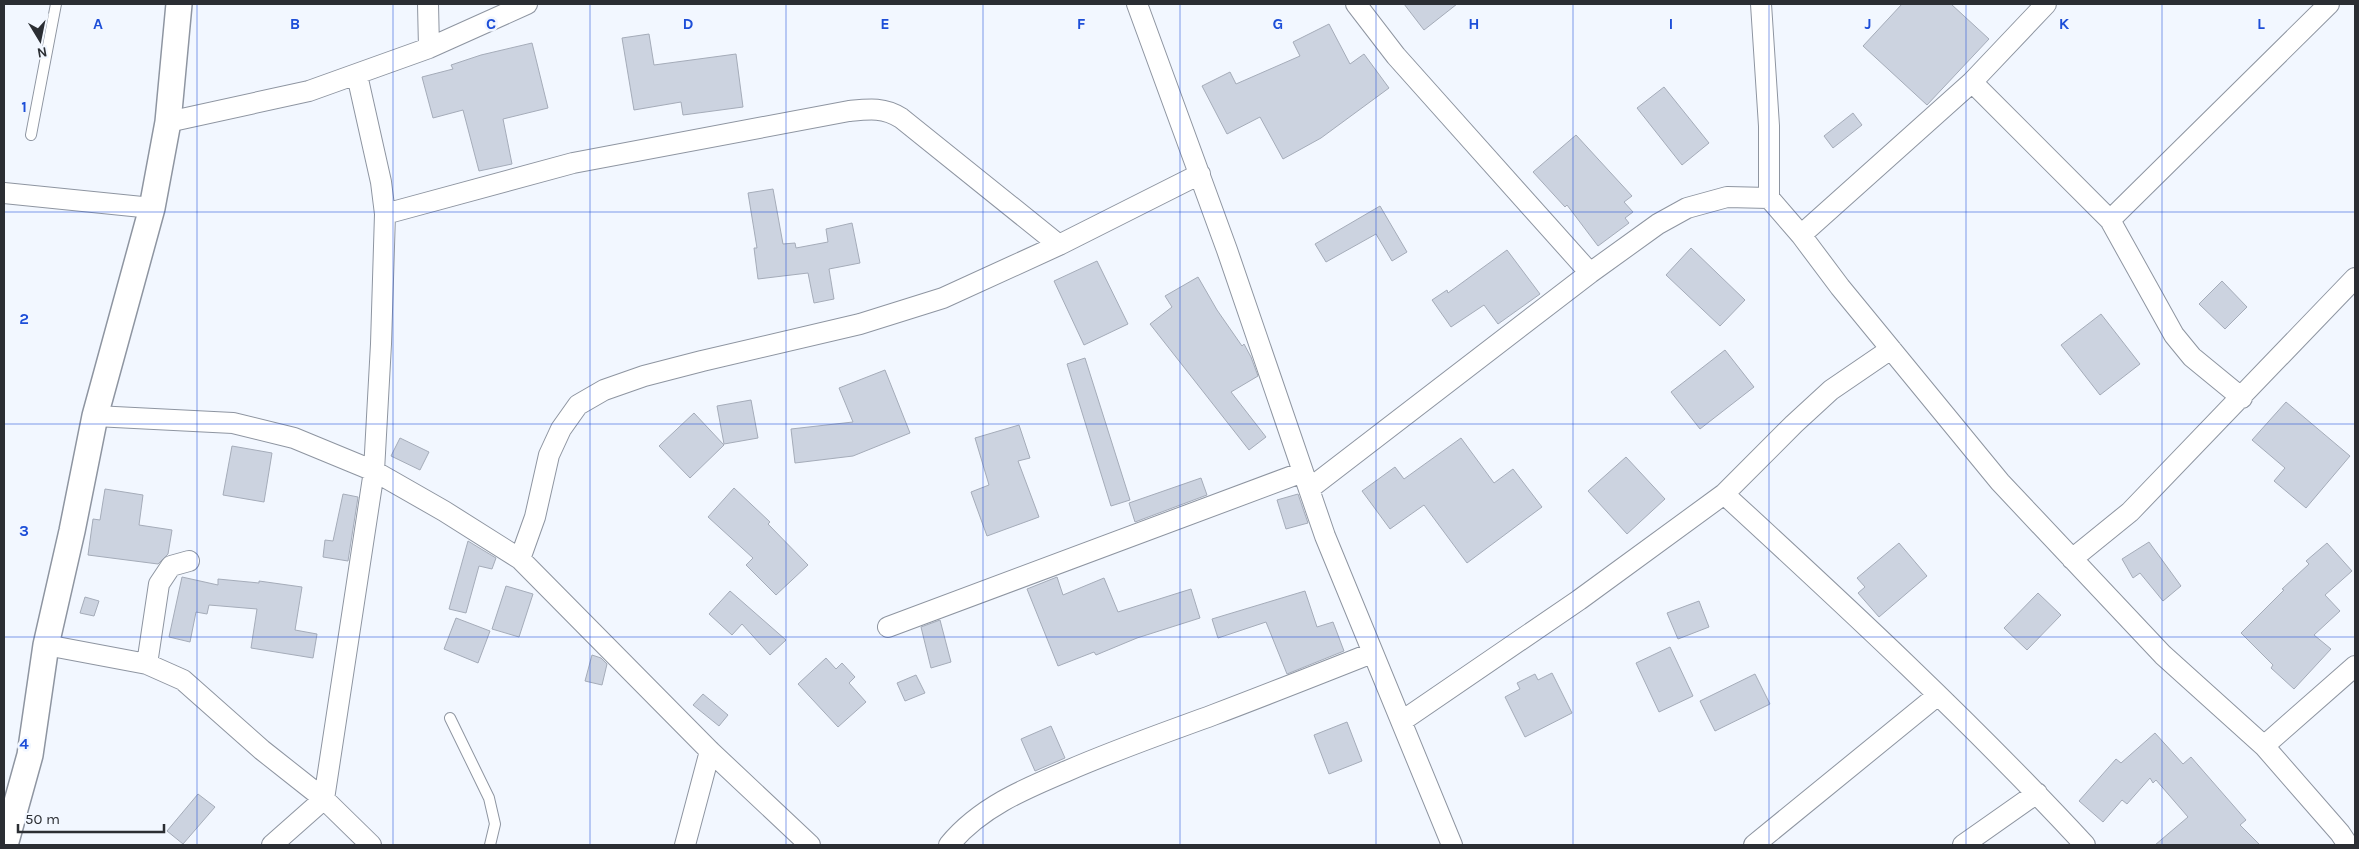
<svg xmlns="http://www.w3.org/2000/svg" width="2359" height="849" viewBox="0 0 2359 849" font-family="Karla,sans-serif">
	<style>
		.building { fill: #ccd3e0; stroke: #a5acb9 }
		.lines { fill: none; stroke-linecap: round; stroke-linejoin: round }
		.service-casing { stroke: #8e95a1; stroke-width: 12 }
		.minor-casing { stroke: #8e95a1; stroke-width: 22 }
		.tertiary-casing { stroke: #8e95a1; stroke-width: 28 }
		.service { stroke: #fff; stroke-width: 10 }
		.minor { stroke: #fff; stroke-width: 20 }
		.tertiary { stroke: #fff; stroke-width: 25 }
		.grid { fill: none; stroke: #1d4ed8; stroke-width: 1; stroke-opacity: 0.55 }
		.grid-label { font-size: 16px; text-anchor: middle; font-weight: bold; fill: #1d4ed8; stroke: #f2f7ff; stroke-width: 5; stroke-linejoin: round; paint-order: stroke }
	</style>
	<rect width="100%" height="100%" fill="#f2f7ff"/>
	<path class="building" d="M1404 4H1457L1424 30Z
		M1902 4H1951L1989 39 1927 105 1863 46Z
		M1329 24 1350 64 1364 54 1389 88 1321 138 1283 159 1260 117 1227 134 1202 86 1230 72 1236 84 1300 56 1293 42Z
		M649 34 654 65 736 54 743 107 683 115 681 102 634 110 622 38Z
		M532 43 548 108 503 119 512 164 479 171 463 110 433 118 422 77 453 69 451 65 481 55Z
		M1664 87 1709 143 1682 165 1637 108Z
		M1853 113 1862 125 1833 148 1824 136Z
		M1576 135 1632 196 1624 202 1633 212 1625 218 1629 223 1598 246 1567 205 1565 207 1533 172Z
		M773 189 783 244 795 243 796 248 828 242 826 229 852 223 860 263 829 269 834 299 814 303 808 273 758 279 754 248H757L748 193Z
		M1380 206 1407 252 1392 261 1376 234 1326 262 1315 244Z
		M1691 248 1745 300 1720 326 1666 275Z
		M1507 250 1540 294 1498 324 1484 305 1451 327 1432 300 1447 290 1448 293Z
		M1097 261 1128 324 1084 345 1054 281Z
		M1198 277 1217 310 1242 346 1244 344 1251 357 1258 376 1231 392 1266 437 1249 450 1150 324 1172 307 1165 296Z
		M2222 281 2247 307 2225 329 2199 304Z
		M2101 314 2140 364 2100 395 2061 345Z
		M1725 350 1754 387 1700 429 1671 392Z
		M1085 358 1130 500 1111 506 1067 364Z
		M885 370 910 433 853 456 795 463 791 429 853 422 839 388Z
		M751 400 758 438 724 444 717 406Z
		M2286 402 2350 456 2306 508 2274 481 2285 468 2252 440Z
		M694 413 724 445 690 478 659 446Z
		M1019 425 1030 458 1018 461 1039 517 987 536 971 492 989 485 975 438Z
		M400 438 429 452 420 470 391 456Z
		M1461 438 1494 483 1513 469 1542 507 1467 563 1424 505 1390 529 1362 491 1395 467 1404 479Z
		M232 446 272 453 264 502 223 495Z
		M1626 457 1665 499 1627 534 1588 491Z
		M1201 478 1207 495 1135 522 1129 503Z
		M734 488 770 522 768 524 808 565 776 595 746 565 753 558 708 517Z
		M105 489 143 495 139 525 172 530 168 554 158 564 88 555 93 519 100 520Z
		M343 494 358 497 348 561 323 557 325 540 333 541Z
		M1298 494 1308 523 1286 529 1277 500Z
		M468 541 496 558 492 569 479 566 466 613 449 609Z
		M2149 542 2181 586 2163 601 2140 573 2133 578 2122 559Z
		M1899 543 1927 576 1879 617 1858 593 1865 587 1857 578Z
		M2327 543 2352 571 2325 595 2340 611 2314 635 2331 649 2294 689 2271 668 2273 665 2241 633 2284 590 2282 589 2309 564 2306 561Z
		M182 577 218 585V579L259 583V581L302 587 295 630 317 634 313 658 251 648 257 609 209 605 207 614 196 612 190 642 169 637Z
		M1057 577 1063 595 1104 578 1118 612 1191 589 1200 618 1137 638 1096 655 1094 652 1058 666 1027 589Z
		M506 586 533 594 519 637 492 629Z
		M730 591 786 640 770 655 742 624 732 635 709 614Z
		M1305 591 1317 627 1333 622 1344 651 1287 674 1266 622 1218 638 1212 619Z
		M2038 593 2061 615 2027 650 2004 628Z
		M85 597 99 601 94 616 80 613Z
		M1699 601 1709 627 1678 639 1667 613Z
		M456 618 490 631 478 663 444 649Z
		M940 620 951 662 931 668 921 627Z
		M1670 647 1693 696 1659 712 1636 663Z
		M592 655 601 658 607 664 602 685 585 681Z
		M826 658 836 669 842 663 855 677 849 683 866 702 838 727 798 684Z
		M1552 673 1572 713 1525 737 1505 697 1520 689 1517 683 1535 674 1538 680Z
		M1755 674 1770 704 1715 731 1700 701Z
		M916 675 925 693 905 701 897 683Z
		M703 694 728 715 719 726 693 705Z
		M1347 722 1362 761 1329 774 1314 735Z
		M1051 726 1065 758 1035 771 1021 739Z
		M2155 733 2183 764 2191 757 2246 820 2240 825 2260 845H2155L2188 817 2156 780 2153 783 2150 778 2127 804 2122 800 2103 822 2079 801 2116 759 2121 763Z
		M198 794 215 807 183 844 167 831Z"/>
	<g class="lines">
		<defs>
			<path id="service" d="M31 135 56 4
				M450 718 489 798 495 824 490 845"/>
			<path id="minor" d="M428 4 429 48
				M1137 4 1227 250 1325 536 1452 845
				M1356 4 1396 56 1590 273
				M1761 4 1769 126V198L1801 235 1840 287 2000 482 2163 655 2264 746 2340 833 2348 845
				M1972 82 2110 220 2174 335 2192 357 2242 398
				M168 122 309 91 429 48 527 4
				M4 193 152 208
				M385 214 573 163 849 111C869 109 884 107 901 118L1059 245
				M2110 220 2329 4
				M1801 235 1972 82 2046 4
				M95 416 233 423 294 438 374 471 444 511 520 559 710 751 810 845
				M1309 489 1590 273 1658 224 1687 208 1727 197 1769 198
				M1724 494C1848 608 1971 722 2085 845
				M520 559 535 517 549 455 561 429 578 405 604 390 644 376 702 361 860 324 943 298 1059 245 1200 174
				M2072 559 2130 512 2355 278
				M888 627 1303 472
				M46 645 147 664 183 680 262 750 324 799 371 845
				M147 664 159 584 171 566 189 561
				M1402 721 1579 600 1724 494 1794 424 1831 390 1891 349
				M2264 746 2355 666
				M272 845 324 799 374 471 381 344 385 214 381 182 357 75
				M685 845 710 751
				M949 845C979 808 1024 789 1067 771 1115 750 1164 733 1213 715 1266 695 1319 674 1372 653
				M1754 845 1938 695
				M1963 845 2037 793"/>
			<path id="tertiary" d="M5 845 30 755 46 645 72 531 95 416 152 208 168 122 179 4"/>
		</defs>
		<use href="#service" class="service-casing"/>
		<use href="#minor" class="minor-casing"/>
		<use href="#tertiary" class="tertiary-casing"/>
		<use href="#service" class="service"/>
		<use href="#minor" class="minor"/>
		<use href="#tertiary" class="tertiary"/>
	</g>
	<path class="grid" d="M197 4V845M393 4V845M590 4V845M786 4V845M983 4V845M1180 4V845M1376 4V845M1573 4V845M1769 4V845M1966 4V845M2162 4V845M4 212H2355M4 424H2355M4 637H2355"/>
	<g class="grid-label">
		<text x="98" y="29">A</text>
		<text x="295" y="29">B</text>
		<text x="491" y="29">C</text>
		<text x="688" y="29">D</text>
		<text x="885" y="29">E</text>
		<text x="1081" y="29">F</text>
		<text x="1278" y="29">G</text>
		<text x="1474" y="29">H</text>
		<text x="1671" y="29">I</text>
		<text x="1868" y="29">J</text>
		<text x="2064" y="29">K</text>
		<text x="2261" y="29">L</text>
		<text x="24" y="112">1</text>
		<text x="24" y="324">2</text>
		<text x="24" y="536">3</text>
		<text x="24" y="749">4</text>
	</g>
	<rect width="2359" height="849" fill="none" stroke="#2b2e33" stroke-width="10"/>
	<g transform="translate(40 40) rotate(170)" stroke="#f2f7ff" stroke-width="4" paint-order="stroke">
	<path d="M0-4L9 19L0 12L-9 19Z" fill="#2b2e33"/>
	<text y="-8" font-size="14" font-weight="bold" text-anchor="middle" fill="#2b2e33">N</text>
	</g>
	<path d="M18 824v8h146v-8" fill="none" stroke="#2b2e33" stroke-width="2.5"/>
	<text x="25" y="824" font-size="15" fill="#2b2e33" stroke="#f2f7ff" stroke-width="4" paint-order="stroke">50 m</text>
</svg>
